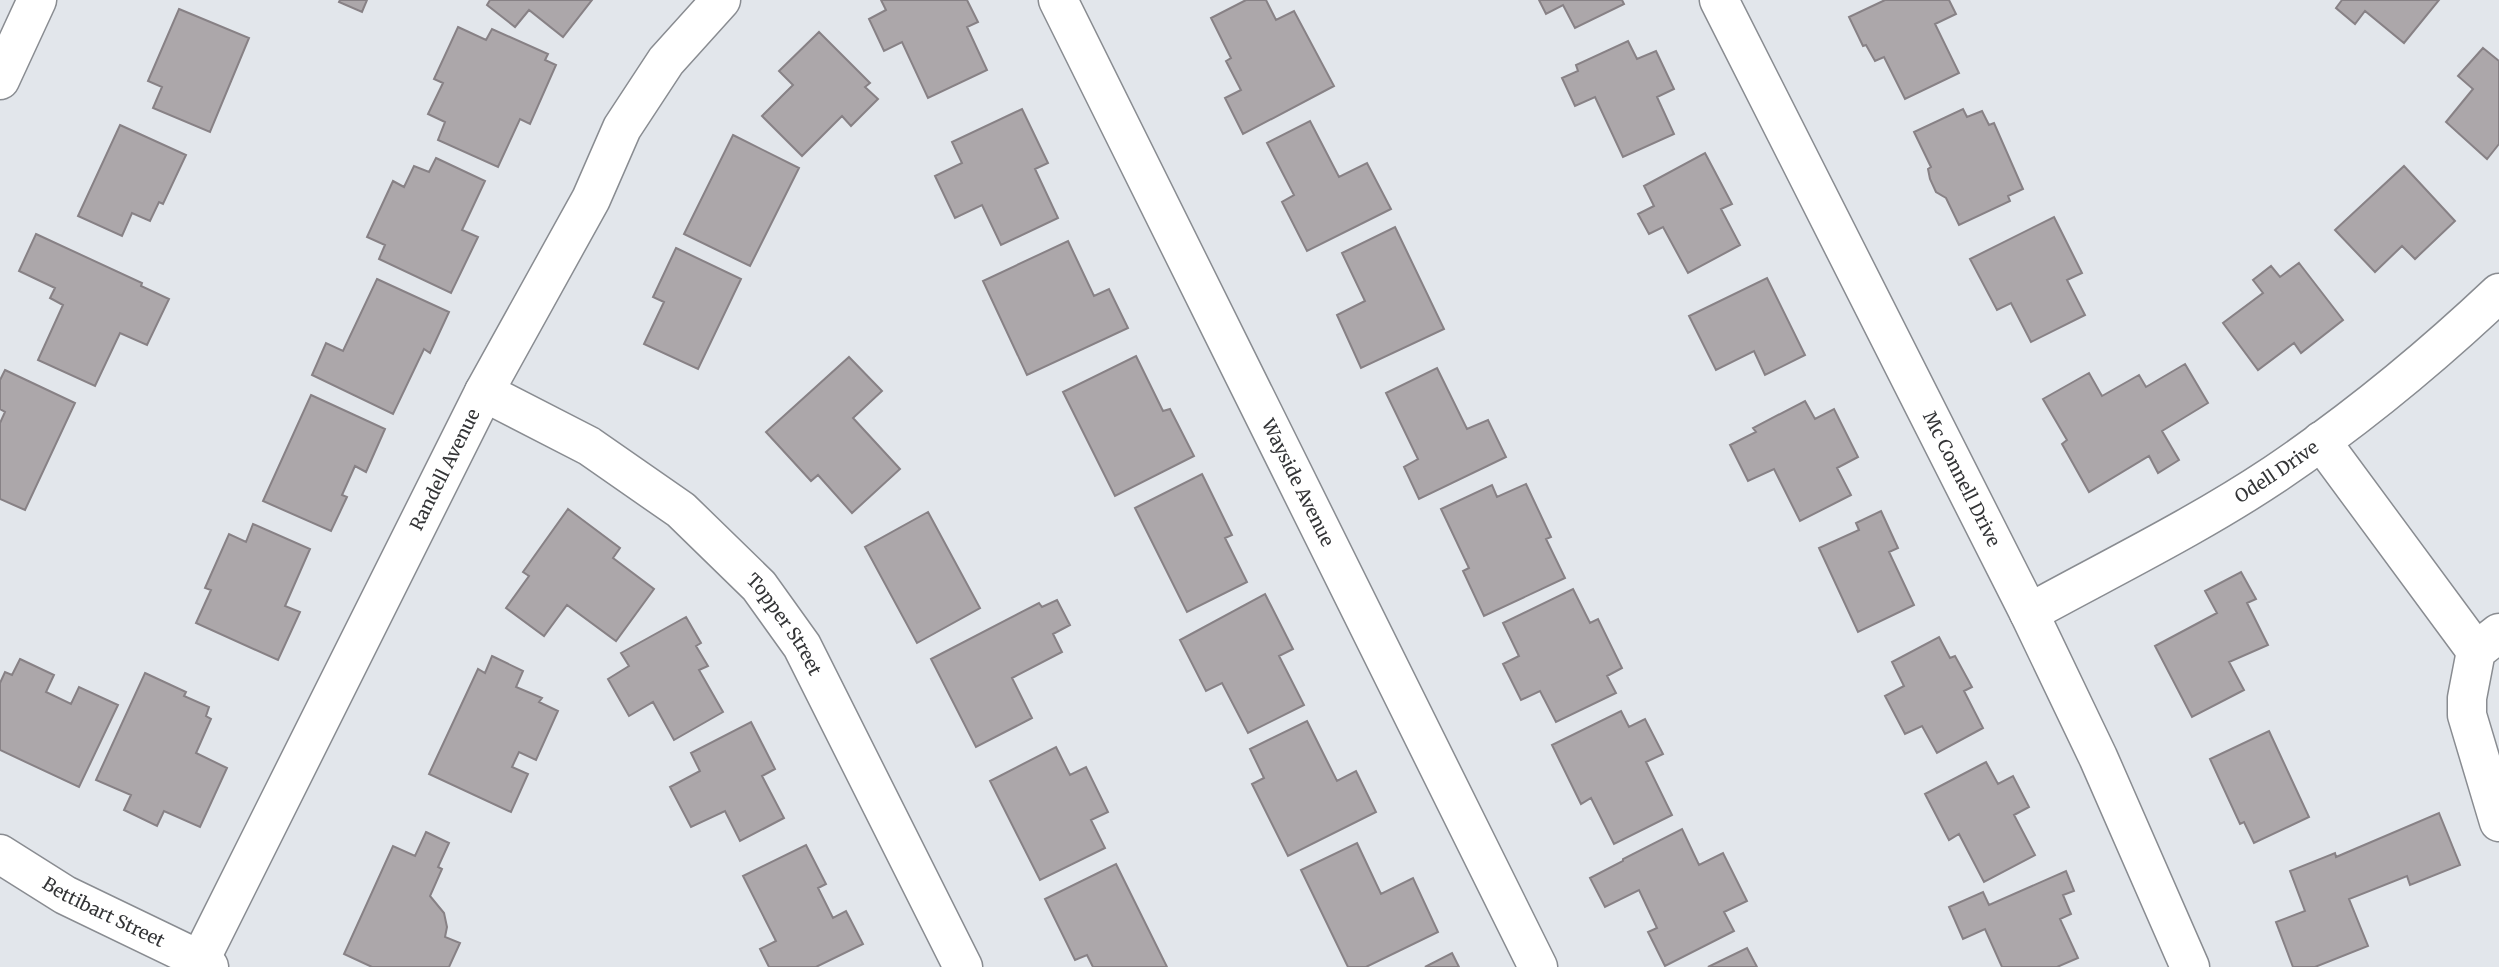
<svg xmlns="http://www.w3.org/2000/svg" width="2499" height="967" viewBox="0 0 2499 967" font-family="Merriweather,serif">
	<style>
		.building { fill: #aca7aa; stroke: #878185; stroke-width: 2 }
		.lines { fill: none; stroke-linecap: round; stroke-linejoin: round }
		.minor-casing { stroke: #898c91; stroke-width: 41 }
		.minor { stroke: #fff; stroke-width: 38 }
		.labels { text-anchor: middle; stroke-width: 6; stroke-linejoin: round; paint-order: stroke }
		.street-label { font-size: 18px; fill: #333436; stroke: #fff }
	</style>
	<rect width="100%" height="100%" fill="#e2e6eb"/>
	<path class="building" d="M340 0H367L362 12 339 2Z
		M490 0H592L563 37 529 10 515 27 487 5Z
		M881 0H967L978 22 967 27 987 70 928 98 902 42 884 51 869 19 886 10Z
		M1246 0H1266L1276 20 1294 11 1334 86 1243 134 1225 98 1241 90 1226 61 1231 58 1211 18Z
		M1539 0H1622L1624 4 1575 28 1563 5 1546 14Z
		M1885 0H1949L1956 14 1935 24 1959 73 1905 99 1884 57 1875 61 1866 45 1863 46 1849 17Z
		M2342 0H2439L2404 43 2365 11 2355 24 2336 8Z
		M179 9 249 38 210 132 153 108 162 87 148 81Z
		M458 27 486 40 492 29 548 54 545 60 556 65 530 124 520 119 498 167 438 140 445 122 428 114 443 83 434 79Z
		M819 32 870 83 865 87 878 99 851 126 842 116 802 156 762 116 793 85 779 71Z
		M1628 41 1637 59 1656 51 1674 89 1657 97 1674 134 1623 157 1595 97 1575 106 1562 78 1578 71 1576 65Z
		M2483 48 2499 61V144L2487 159 2446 122 2473 89 2458 76Z
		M1022 109 1048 163 1035 169 1058 218 1001 245 982 205 955 218 935 176 962 163 952 142Z
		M1963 109 1967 117 1982 111 1989 125 1994 123 2023 189 2008 196 2010 201 1959 225 1946 198 1936 192 1930 179 1928 169 1931 167 1914 132Z
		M1310 121 1339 177 1367 163 1391 209 1307 251 1282 202 1294 195 1267 143Z
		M120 125 186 155 163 204 159 202 150 221 132 213 122 236 78 216Z
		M733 135 799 168 750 266 684 234Z
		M1705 153 1732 204 1721 209 1740 245 1688 273 1663 227 1649 234 1638 214 1654 206 1644 186Z
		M436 158 485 181 462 230 478 237 451 293 379 259 385 245 367 237 393 181 404 187 414 166 429 172Z
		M2404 166 2455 221 2415 259 2402 246 2375 272 2335 230Z
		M2054 217 2082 273 2067 280 2085 315 2031 342 2011 303 1997 310 1970 259Z
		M1395 227 1444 329 1361 368 1337 315 1365 301 1342 253Z
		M36 234 142 283 141 286 169 299 147 345 120 333 95 386 38 360 63 305 50 298 55 288 19 271Z
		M1068 241 1094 296 1109 289 1128 328 1027 375 983 281Z
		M676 248 741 279 698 369 644 344 664 302 653 297Z
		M2299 263 2343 320 2301 353 2294 343 2258 370 2223 323 2263 293 2253 280 2271 266 2280 277Z
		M1767 278 1805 355 1765 375 1754 351 1716 370 1689 316Z
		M377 279 449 312 430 353 424 349 393 414 312 375 326 343 343 351Z
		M1136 356 1163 411 1170 409 1194 456 1115 496 1063 392Z
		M849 357 882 391 853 418 900 469 852 513 818 475 811 481 766 432Z
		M2185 364 2208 403 2162 431 2179 460 2158 473 2149 456 2089 492 2062 444 2067 440 2043 399 2089 373 2102 396 2139 375 2146 387Z
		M1437 368 1467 429 1488 420 1506 457 1419 499 1404 467 1418 459 1386 393Z
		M5 370 75 403 25 510 0 499V423L5 412 0 409V380Z
		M311 395 385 429 366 472 355 466 342 495 347 497 331 531 263 501Z
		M1805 401 1815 419 1834 409 1858 457 1837 468 1851 495 1800 521 1774 469 1748 481 1730 445 1756 432 1753 428Z
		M1202 474 1232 535 1225 538 1247 582 1187 612 1135 508Z
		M1526 484 1551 537 1546 539 1565 578 1484 616 1463 571 1469 568 1441 509 1492 485 1497 497Z
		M568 509 620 548 613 558 654 589 616 641 567 605 544 636 506 608 529 576 523 572Z
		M1881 511 1898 548 1889 552 1914 605 1858 632 1819 548 1859 530 1856 523Z
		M928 512 980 608 917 643 865 547Z
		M253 524 310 549 285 606 300 612 278 660 196 623 211 590 205 588 229 534 246 542Z
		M2241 572 2256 599 2247 603 2268 645 2229 662 2244 690 2192 717 2155 646 2217 613 2205 591Z
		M1573 589 1590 623 1598 619 1622 668 1607 676 1616 693 1556 722 1540 691 1521 700 1503 664 1519 656 1503 623Z
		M1265 594 1293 649 1279 656 1304 705 1248 733 1222 683 1206 691 1180 640Z
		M1057 600 1070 625 1053 634 1062 652 1012 678 1032 718 976 747 931 659 1039 603 1042 607Z
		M686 617 701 643 696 646 708 666 699 670 723 712 674 740 653 702 629 716 608 679 629 666 621 653Z
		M1939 637 1950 658 1955 656 1972 687 1964 691 1983 728 1937 753 1922 726 1905 734 1885 696 1904 686 1892 662Z
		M492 656 523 671 516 687 542 698 539 702 558 711 536 760 519 752 512 767 528 774 511 812 429 774 478 669 485 673Z
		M20 659 54 675 46 692 71 704 79 687 118 705 79 787 0 750V683L5 672 12 675Z
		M145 673 186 692 184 696 209 707 206 716 211 719 196 753 227 768 200 827 164 811 157 826 124 810 131 795 96 780Z
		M1621 711 1629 727 1645 719 1663 754 1646 762 1672 815 1614 844 1591 798 1581 804 1552 745Z
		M1307 721 1337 781 1356 771 1376 812 1288 856 1252 784 1264 778 1250 749Z
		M751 722 775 769 762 776 784 818 740 841 725 811 691 827 670 787 700 771 691 753Z
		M2269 731 2309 817 2254 843 2244 822 2240 824 2210 759Z
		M1056 747 1070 775 1086 767 1108 812 1091 820 1105 848 1040 880 990 781Z
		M1986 762 1998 784 2013 776 2029 807 2014 815 2035 855 1984 882 1959 834 1949 840 1925 794Z
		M2439 813 2460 865 2410 885 2407 876 2349 899 2368 946 2315 967H2293L2276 922 2305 911 2290 871 2335 853 2336 857Z
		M1682 829 1699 865 1723 853 1747 901 1724 912 1734 931 1665 966 1648 932 1657 928 1639 890 1605 907 1590 878 1623 861V859Z
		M426 832 449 843 438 867 442 869 430 896 444 913 447 927 445 937 460 943 449 967H372L344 954 393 846 415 856Z
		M1357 843 1381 894 1413 878 1438 932 1366 967H1348L1301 870Z
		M806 845 826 884 818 888 833 918 846 911 863 944 816 967H769L760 949 776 941 743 876Z
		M1116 864 1167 967H1093L1087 955 1075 960 1045 899Z
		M2066 871 2074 891 2063 895 2071 914 2060 919 2078 958 2057 967H2002L1985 929 1963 939 1949 907 1983 892 1989 905Z
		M1747 948 1757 967H1708Z
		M1452 953 1459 967H1425Z"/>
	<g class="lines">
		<defs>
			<g id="minor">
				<path id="s1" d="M1058 0 1538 967"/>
				<path id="s2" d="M1719 0 2029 613 2098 757 2190 967"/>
				<path d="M0 80 37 0"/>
				<path id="s3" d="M484 392 589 446 681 510 759 586 802 646 963 967"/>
				<path d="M2321 441 2476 651"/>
				<path id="s4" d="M2029 613C2111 568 2197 526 2275 474 2355 420 2429 359 2499 293"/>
				<path d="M2499 633 2476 651 2467 698V715L2499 822"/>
				<path id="s5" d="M0 854 65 895 200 960 209 967"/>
				<path id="s6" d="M200 960 484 392 591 199 622 128 666 61 721 0"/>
			</g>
		</defs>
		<use href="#minor" class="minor-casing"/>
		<use href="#minor" class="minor"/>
	</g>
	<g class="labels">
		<g class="street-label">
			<text dy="6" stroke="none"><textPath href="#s6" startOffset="548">Randell Avenue</textPath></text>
			<text dy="6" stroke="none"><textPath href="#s4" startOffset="285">Odell Drive</textPath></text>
			<text dy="6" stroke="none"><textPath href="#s2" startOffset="537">Mc Connell Drive</textPath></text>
			<text dy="6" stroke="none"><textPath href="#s1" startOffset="539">Wayside Avenue</textPath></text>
			<text dy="6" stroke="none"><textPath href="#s3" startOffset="385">Topper Street</textPath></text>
			<text dy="6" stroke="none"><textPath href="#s5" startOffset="119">Bettibart Street</textPath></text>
		</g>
	</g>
</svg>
